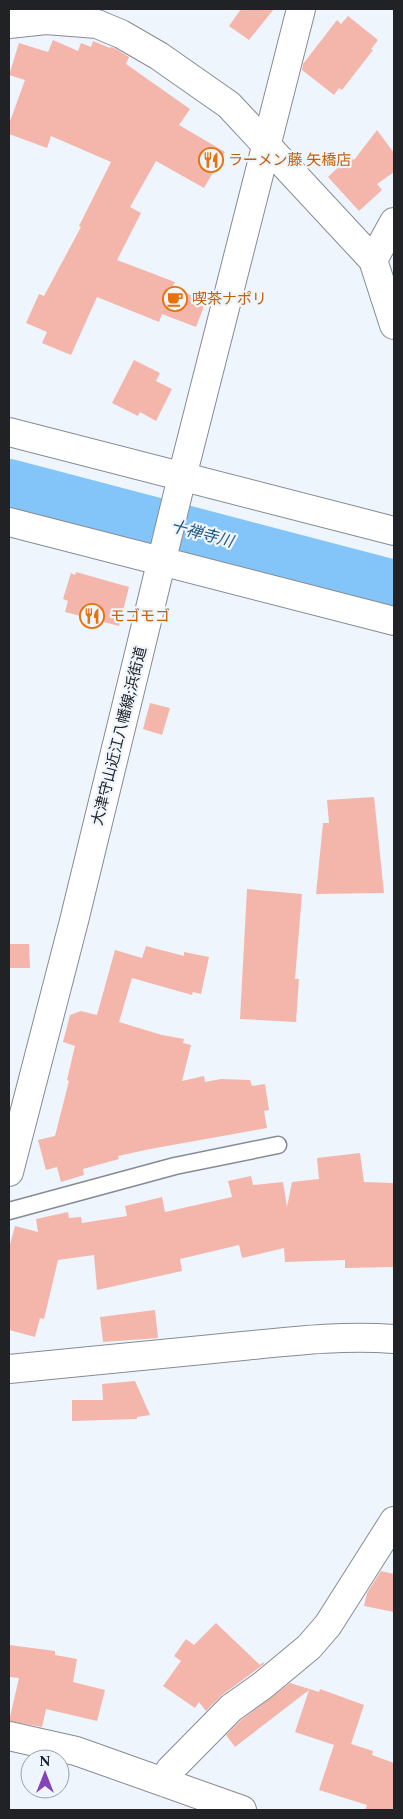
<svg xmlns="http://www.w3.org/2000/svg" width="403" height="1819" viewBox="0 0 403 1819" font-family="Spectral,'Noto Sans JP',serif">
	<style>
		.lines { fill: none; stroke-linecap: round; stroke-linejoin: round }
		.river { stroke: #83c5f9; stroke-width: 48 }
		.building { fill: #f4b6ab }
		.lane-casing { stroke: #868b93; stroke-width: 19 }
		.street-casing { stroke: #868b93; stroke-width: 30 }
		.primary-casing { stroke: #868b93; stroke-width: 30 }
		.lane { stroke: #fff; stroke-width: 16 }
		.street { stroke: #fff; stroke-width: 28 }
		.primary { stroke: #fff; stroke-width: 28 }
		.labels { text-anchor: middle; stroke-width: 4.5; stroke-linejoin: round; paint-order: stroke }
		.food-label { font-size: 15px; fill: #c56008; stroke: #eff5fd; text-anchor: start }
		.street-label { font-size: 15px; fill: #202225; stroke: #eff5fd }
		.water-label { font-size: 16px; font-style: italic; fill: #1b5984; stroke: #eff5fd }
	</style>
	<rect width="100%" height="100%" fill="#eff5fd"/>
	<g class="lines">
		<path class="river" d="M9 483 394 584"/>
	</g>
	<path class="building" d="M241 9H274L249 40 229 26Z
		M348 16 378 40 371 49 373 50 342 90 339 88 334 95 302 70 303 64 337 20 341 24Z
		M53 40 78 51 81 43 91 47 93 41 110 48 111 47 114 48 129 57 126 64 190 109 179 125 225 152 204 188 156 161 130 207 141 213 117 260 175 282 172 288 206 301 196 327 162 314 159 322 97 297 71 355 42 343 47 332 26 323 39 294 44 296 81 227 79 226 111 162 51 136 47 148 9 134V124L25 80 9 75 19 43 48 52Z
		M377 130 394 153V172L377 184 382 190 359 211 328 177 350 156 354 160Z
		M134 360 160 373 156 381 172 389 156 421 140 412 138 416 112 403Z
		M76 572 129 587 119 626 65 612 68 601 63 599 71 573 75 575Z
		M150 703 170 708 162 735 143 729Z
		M374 797 384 893 316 894 323 823H329L327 800Z
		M247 889 302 894 295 979H299L296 1022 240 1019Z
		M9 944H29L30 968H9Z
		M146 946 184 956V952L209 957 201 994 193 992 192 995 132 978 119 1022 162 1035 184 1039 183 1043 191 1045 182 1081 204 1076 205 1082 221 1079 250 1080 252 1086 265 1084 269 1110 264 1111 267 1128 150 1149 118 1156 119 1159 83 1169 84 1175 61 1182 57 1167 46 1170 38 1140 55 1136 69 1081 67 1080 75 1046 63 1042 70 1015 81 1011 97 1015 115 950 142 958Z
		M360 1153 364 1182 394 1183V1267L345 1268V1260L285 1262 284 1248 242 1258 239 1245 180 1259 182 1271 97 1290 94 1255 58 1260 44 1319 40 1318 35 1337 9 1330V1248L15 1226 38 1232 36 1219 68 1212 69 1218 81 1217 82 1223 127 1216 125 1206 162 1197 165 1212 232 1197 228 1181 251 1176 253 1185 283 1182 287 1207 292 1182 319 1179 317 1158Z
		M155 1310 158 1338 103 1342 100 1317Z
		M135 1381 150 1415 137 1417V1419L72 1421V1400H103L102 1384Z
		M381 1571 394 1574V1612L364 1606 367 1593Z
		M216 1623 260 1665 263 1662 264 1664 222 1695 206 1711 199 1702 195 1708 163 1686 181 1661 174 1656 186 1639 194 1645Z
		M9 1645 55 1651V1655L77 1659 73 1682 105 1690 97 1721 46 1709 42 1727 9 1721 19 1678 9 1677Z
		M290 1683 319 1692 320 1689 364 1705 351 1744 373 1751 372 1755 394 1763V1810H365L367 1805 319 1790 334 1745 295 1732 309 1690 235 1747 226 1735 241 1720Z"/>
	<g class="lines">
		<defs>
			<path id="lane" d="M9 1211 175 1166 278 1145"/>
			<path id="street" d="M9 24 46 20 97 24 121 34 159 56 229 105 373 260 394 325
				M373 260 394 222
				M9 432 394 531
				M9 522 394 621
				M9 1369C87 1361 165 1353 243 1346 293 1341 344 1335 394 1339
				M9 1736 76 1751 242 1810
				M163 1782 170 1770 231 1708 262 1686 309 1647 328 1625 394 1521"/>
			<path id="primary" d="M9 1172 74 921 182 477 301 9"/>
		</defs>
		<use href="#lane" class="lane-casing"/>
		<use href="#street" class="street-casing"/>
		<use href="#primary" class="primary-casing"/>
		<use href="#lane" class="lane"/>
		<use href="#street" class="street"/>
		<use href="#primary" class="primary"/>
	</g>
	<defs>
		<symbol id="restaurant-ring" viewBox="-11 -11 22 22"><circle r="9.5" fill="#eff5fd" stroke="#e8710a" stroke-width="1.5"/><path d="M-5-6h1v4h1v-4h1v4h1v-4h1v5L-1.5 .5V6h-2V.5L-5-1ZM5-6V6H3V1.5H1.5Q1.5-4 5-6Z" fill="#e8710a"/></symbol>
		<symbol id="cafe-ring" viewBox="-11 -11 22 22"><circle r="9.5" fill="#eff5fd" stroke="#e8710a" stroke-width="1.5"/><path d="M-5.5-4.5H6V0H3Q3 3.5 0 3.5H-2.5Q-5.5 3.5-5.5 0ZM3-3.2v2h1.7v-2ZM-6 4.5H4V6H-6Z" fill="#e8710a"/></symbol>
	</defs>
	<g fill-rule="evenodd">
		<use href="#restaurant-ring" x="197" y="146" width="28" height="28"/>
		<use href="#cafe-ring" x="161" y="285" width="28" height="28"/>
		<use href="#restaurant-ring" x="78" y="602" width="28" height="28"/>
	</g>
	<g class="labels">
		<g class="food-label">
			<text x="228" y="165">ラーメン藤 矢橋店</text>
			<text x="192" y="304">喫茶ナポリ</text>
			<text x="110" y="621">モゴモゴ</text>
		</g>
		<g class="street-label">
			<text transform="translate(119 736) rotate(-76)" y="5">大津守山近江八幡線;浜街道</text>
		</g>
		<g class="water-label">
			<text transform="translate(202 533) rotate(15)" y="6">十禅寺川</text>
		</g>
	</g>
	<rect width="403" height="1819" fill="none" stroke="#202225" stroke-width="20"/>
	<g transform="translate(45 1774)"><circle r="24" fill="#eff5fd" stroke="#9ca1a7"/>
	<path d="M0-4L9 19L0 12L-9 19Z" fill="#8543b8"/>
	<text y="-8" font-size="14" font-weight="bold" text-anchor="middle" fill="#202225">N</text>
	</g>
</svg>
